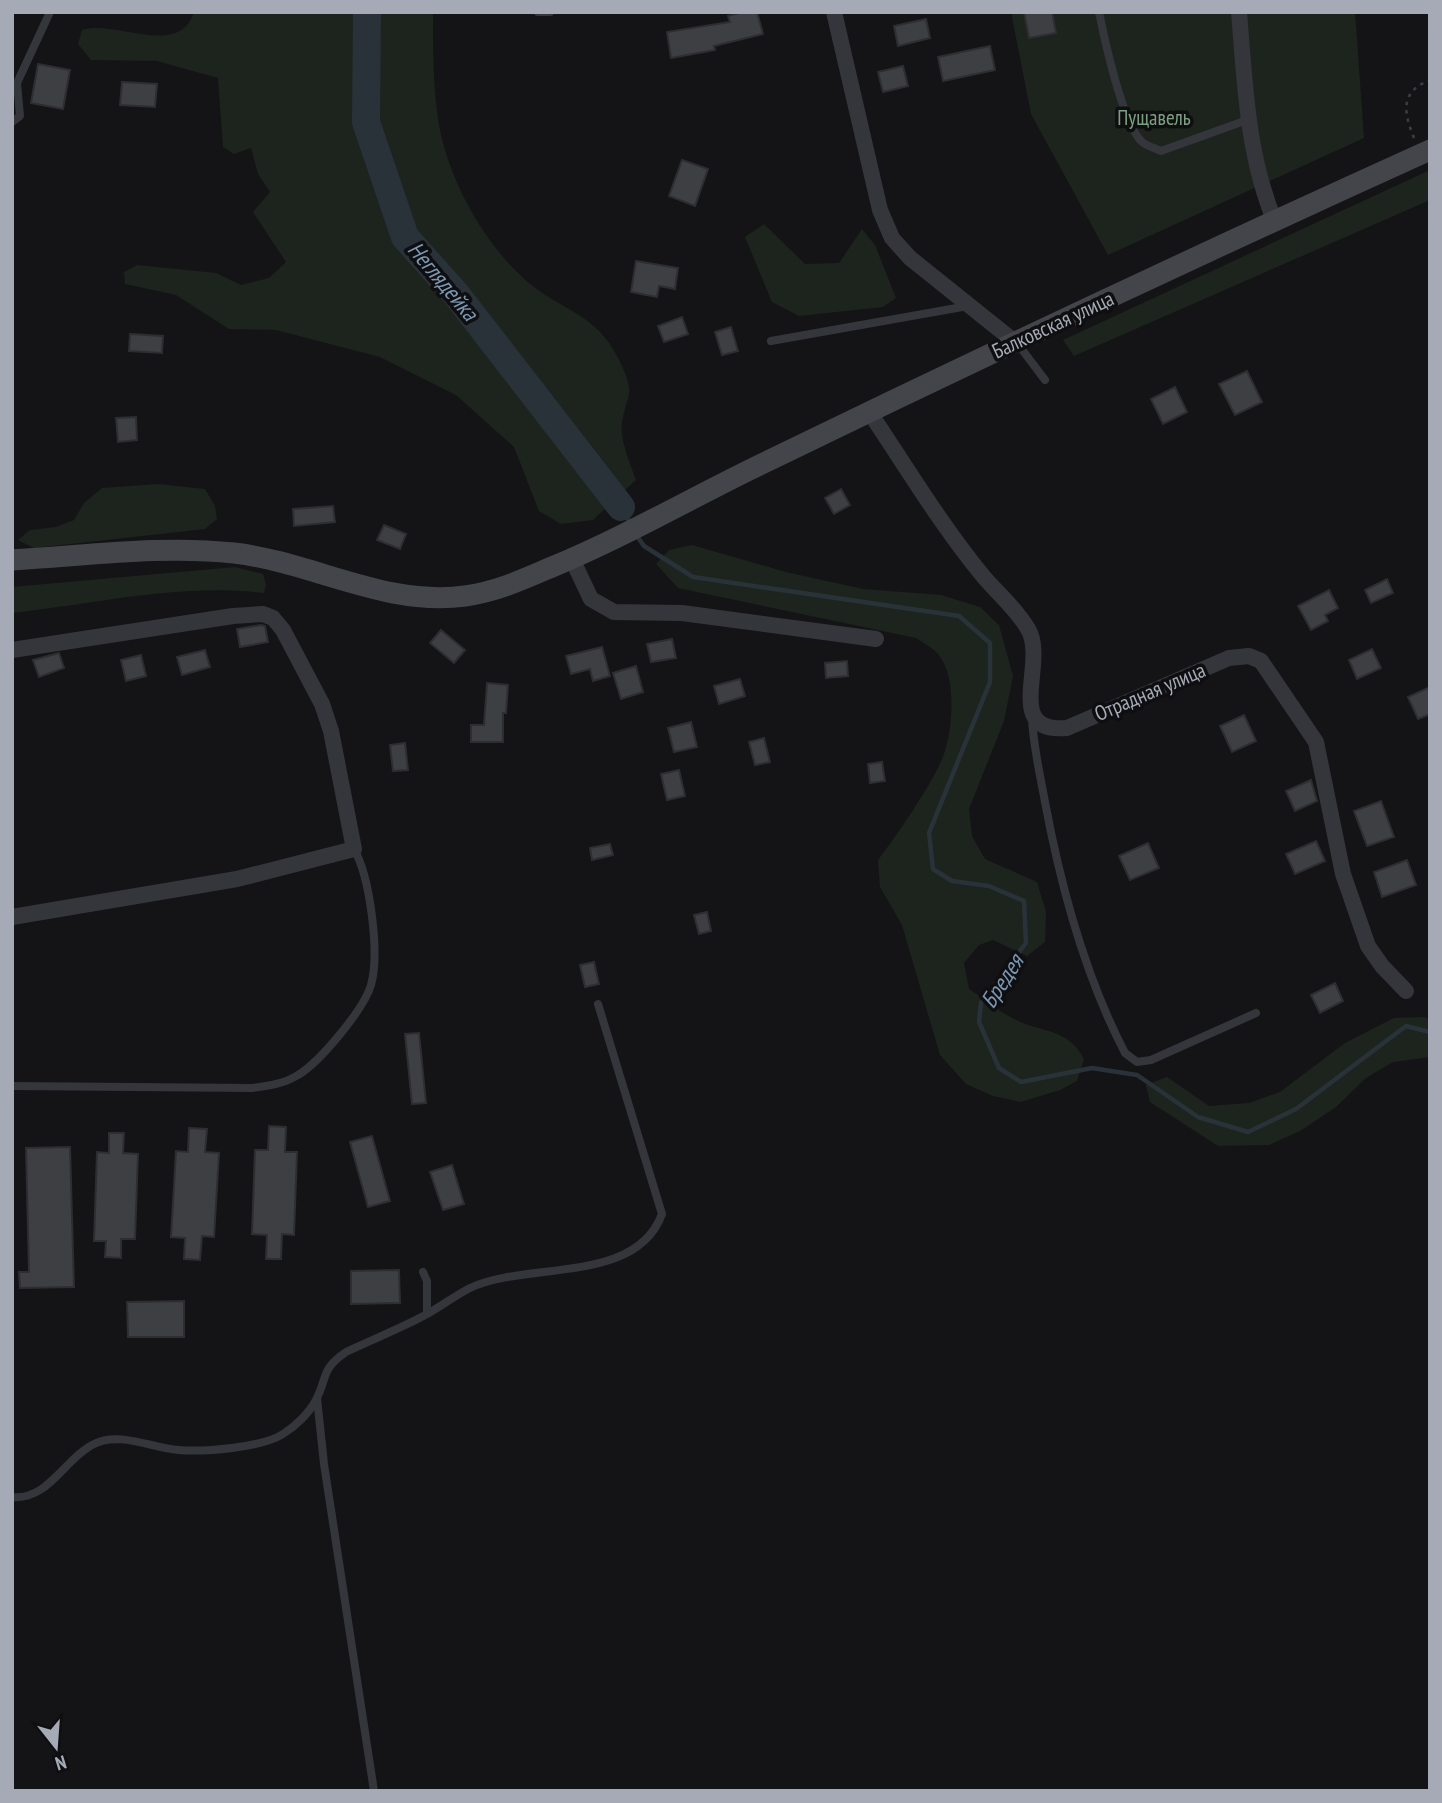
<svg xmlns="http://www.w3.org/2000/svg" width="1442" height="1803" viewBox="0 0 1442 1803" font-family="'PT Sans Narrow',sans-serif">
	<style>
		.green { fill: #1c241d }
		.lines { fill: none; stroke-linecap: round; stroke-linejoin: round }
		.stream { stroke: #2a3239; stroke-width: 4.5 }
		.river { stroke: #2a3239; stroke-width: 28 }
		.building { fill: #3e3f43; stroke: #2e2e32; stroke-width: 2 }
		.path { stroke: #3b3d42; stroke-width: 2.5; stroke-dasharray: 3.5 5; stroke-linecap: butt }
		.service { stroke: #35363b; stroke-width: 8 }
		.minor { stroke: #35363b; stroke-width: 16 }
		.secondary { stroke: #43454b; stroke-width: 21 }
		.labels { text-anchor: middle; stroke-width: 7; stroke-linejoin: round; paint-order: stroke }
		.park-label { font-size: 21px; fill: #7ca180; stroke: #0f0f11 }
		.street-label { font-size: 21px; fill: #a5aab6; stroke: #0f0f11 }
		.water-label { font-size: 23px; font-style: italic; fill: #7c97b2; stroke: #0f0f11 }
	</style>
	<rect width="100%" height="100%" fill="#141416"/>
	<path class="green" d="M194 12H433C433 48 433 84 438 119 447 178 484 245 530 284 564 311 597 315 618 358 622 366 631 384 629 393 627 407 620 419 622 434 624 450 631 466 636 480L593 520 561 524 539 511 514 447 456 395 380 357 276 330 229 329 176 295 125 284 124 272 137 265 216 273 241 285 269 278 286 262 253 212 270 192 258 174 251 148 234 154 223 147 218 78 157 61 91 60 78 44 82 30C115 19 179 59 194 12Z
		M1011 12H1355L1364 138 1108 255 1031 114Z
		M1430 170V200L1074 356 1063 340Z
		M764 224 805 264 839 263 862 229 875 245 896 298 883 307 799 316 772 302 745 237Z
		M158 484 205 489 215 506 217 519 205 529 34 548 18 540 30 530 56 527 74 520 84 503 102 488Z
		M692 545 786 572 863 589 941 595 980 607 999 625 1013 676 1004 721 969 809 972 836 985 859 1037 882 1046 912 1045 942 1027 956 993 940 979 945 964 963 969 989C984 999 999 1012 1016 1020 1043 1033 1068 1028 1084 1059L1077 1081 1060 1090 1021 1102 993 1096 966 1084 940 1055 902 925 880 887 878 860C897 835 934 782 944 754 953 727 957 676 938 654 932 647 923 643 916 638L678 588 656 564 669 550Z
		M235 567 263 574 266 585 264 593C180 583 96 604 12 613V587Z
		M1424 1017 1430 1020V1057L1393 1062 1366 1078 1336 1107 1300 1131 1269 1145 1218 1146 1150 1102 1146 1085 1167 1077 1209 1106 1249 1103 1280 1092 1345 1043 1394 1018Z"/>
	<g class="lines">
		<path class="stream" d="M621 507 631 525
			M637 536 644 546 693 577 959 616 990 643V682L929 833 933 869 952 881 989 886 1024 901 1026 943 981 1003 979 1022 999 1068 1021 1082 1092 1068 1137 1075 1198 1117 1248 1132 1296 1109 1406 1026 1430 1032"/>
		<path class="river" d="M367 12 366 122 405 237 456 294 621 507"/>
	</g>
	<path class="building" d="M743 12H757L763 34 714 46 715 50 671 58 667 32 730 22 728 16Z
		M1024 12H1052L1056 33 1029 38Z
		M926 19 930 38 898 46 894 26Z
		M990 46 995 70 943 81 938 57Z
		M38 64 70 70 63 109 31 103Z
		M903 66 908 86 883 92 878 72Z
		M122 82 157 84 155 107 120 105Z
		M682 160 708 169 695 206 669 196Z
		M636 261 678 268 675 289 659 286 657 297 631 292Z
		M682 317 688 334 664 342 658 326Z
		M731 327 738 351 722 355 715 332Z
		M130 334 163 336 162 353 129 351Z
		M1247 371 1262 402 1235 415 1219 384Z
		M1175 387 1187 412 1163 424 1151 399Z
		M136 417 137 440 118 442 116 418Z
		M841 489 850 505 834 514 825 498Z
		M333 506 335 522 294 526 293 509Z
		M384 525 406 534 400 549 377 540Z
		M1387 579 1393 593 1371 603 1365 590Z
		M1329 590 1338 608 1325 615 1328 621 1311 630 1298 606Z
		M261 625 265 626 268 642 240 647 237 629Z
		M441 630 465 650 454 663 430 643Z
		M672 639 676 658 651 662 647 644Z
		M602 647 610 676 593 681 590 669 571 674 566 656Z
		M1372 649 1381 668 1357 679 1349 660Z
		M205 650 210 667 182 675 177 657Z
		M59 653 64 668 39 677 33 660Z
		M141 655 146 676 126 681 121 660Z
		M847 661 848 676 826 678 825 663Z
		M636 666 643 692 621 699 613 673Z
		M740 679 745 696 719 704 714 686Z
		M487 683 508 685 506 713H503V742H471V725H484Z
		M1430 687V714L1418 719 1408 697Z
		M1244 715 1256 741 1232 752 1220 726Z
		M691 722 697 747 674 752 668 728Z
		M764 738 770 762 755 765 749 742Z
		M405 743 408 770 393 771 390 745Z
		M882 762 885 781 870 783 868 764Z
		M679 770 685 796 667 800 661 774Z
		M1311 780 1317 801 1295 811 1286 791Z
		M1381 801 1394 837 1367 846 1354 811Z
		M1316 841 1325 861 1295 874 1286 854Z
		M1148 843 1159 868 1130 880 1119 856Z
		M610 844 613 855 592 860 590 848Z
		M1407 860 1416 885 1382 897 1374 872Z
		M707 912 711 931 699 934 694 915Z
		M594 962 599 984 585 987 580 965Z
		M1335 983 1343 1001 1320 1013 1311 995Z
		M419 1033 426 1103 412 1104 405 1034Z
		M269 1126 286 1127 285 1152H297L294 1235 282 1234 281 1259H266L267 1235 252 1234 255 1150H268Z
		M189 1128 207 1129 205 1152 219 1153 214 1237 202 1236 200 1260 184 1259 185 1238 171 1237 176 1151 188 1152Z
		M109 1133H124L123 1153 138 1154 135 1239H121V1258L105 1257 106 1241H94L97 1152 109 1153Z
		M372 1136 390 1201 368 1207 350 1142Z
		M70 1147 74 1287 20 1288 19 1272H29L26 1148Z
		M452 1165 464 1204 443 1210 430 1172Z
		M399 1270 400 1303 351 1304V1271Z
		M184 1301V1337H128L127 1302Z"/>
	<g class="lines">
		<path class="path" d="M1414 138C1404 113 1399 92 1430 80"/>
		<path class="service" d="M538 12H550
			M1099 12C1105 42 1122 120 1141 141 1146 146 1155 148 1161 151L1247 120
			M12 122 20 116 17 83 50 12
			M771 341 968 306
			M1017 343 1045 380
			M1032 717C1033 746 1040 774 1045 802 1061 888 1085 976 1125 1053L1137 1062 1151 1060 1256 1013
			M12 1086 252 1088C267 1086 284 1084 298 1075 320 1062 364 1009 371 985 380 953 370 877 354 849
			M423 1272 427 1281V1314
			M317 1398 324 1464 374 1791
			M12 1497C48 1501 65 1458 94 1444 119 1431 152 1448 178 1450 204 1452 261 1448 283 1434 296 1426 309 1413 316 1400 328 1377 320 1370 346 1352 373 1339 402 1328 429 1313 443 1305 456 1295 470 1288 527 1261 636 1285 662 1214L598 1004"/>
		<path class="minor" d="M834 12 880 210 892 238 910 258 1015 342
			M1239 12C1245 84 1247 155 1275 222
			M870 413C907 468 941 525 983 576 998 594 1016 608 1028 629 1048 662 1002 734 1067 728L1229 658 1249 656 1261 661 1316 742 1343 874 1368 946 1382 966 1406 991
			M572 559 591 599 614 612 682 613 876 639
			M12 650 233 616 263 614 273 618 283 630 322 704 331 731 354 849 237 879 12 917"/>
		<path class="secondary" d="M12 560C85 556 161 545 234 553 312 562 386 607 465 596 496 592 524 579 552 567 627 536 698 494 772 459 990 353 1209 250 1430 150"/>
	</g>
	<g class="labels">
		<g class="park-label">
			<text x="1154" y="125">Пущавель</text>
		</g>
		<g class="street-label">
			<text transform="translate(1053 325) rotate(-25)" y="7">Балковская улица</text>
			<text transform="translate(1150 692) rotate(-23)" y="7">Отрадная улица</text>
		</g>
		<g class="water-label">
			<text transform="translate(443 281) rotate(50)" y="8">Неглядейка</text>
			<text transform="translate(1002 981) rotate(-57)" y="8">Бредея</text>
		</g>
	</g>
	<rect width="1442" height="1803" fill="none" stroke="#a5aab6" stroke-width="28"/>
	<g transform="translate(56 1747) rotate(163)" stroke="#0f0f11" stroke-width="5" paint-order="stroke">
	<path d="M0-5L12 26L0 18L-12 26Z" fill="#a5aab6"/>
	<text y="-10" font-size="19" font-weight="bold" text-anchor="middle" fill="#a5aab6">N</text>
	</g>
</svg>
